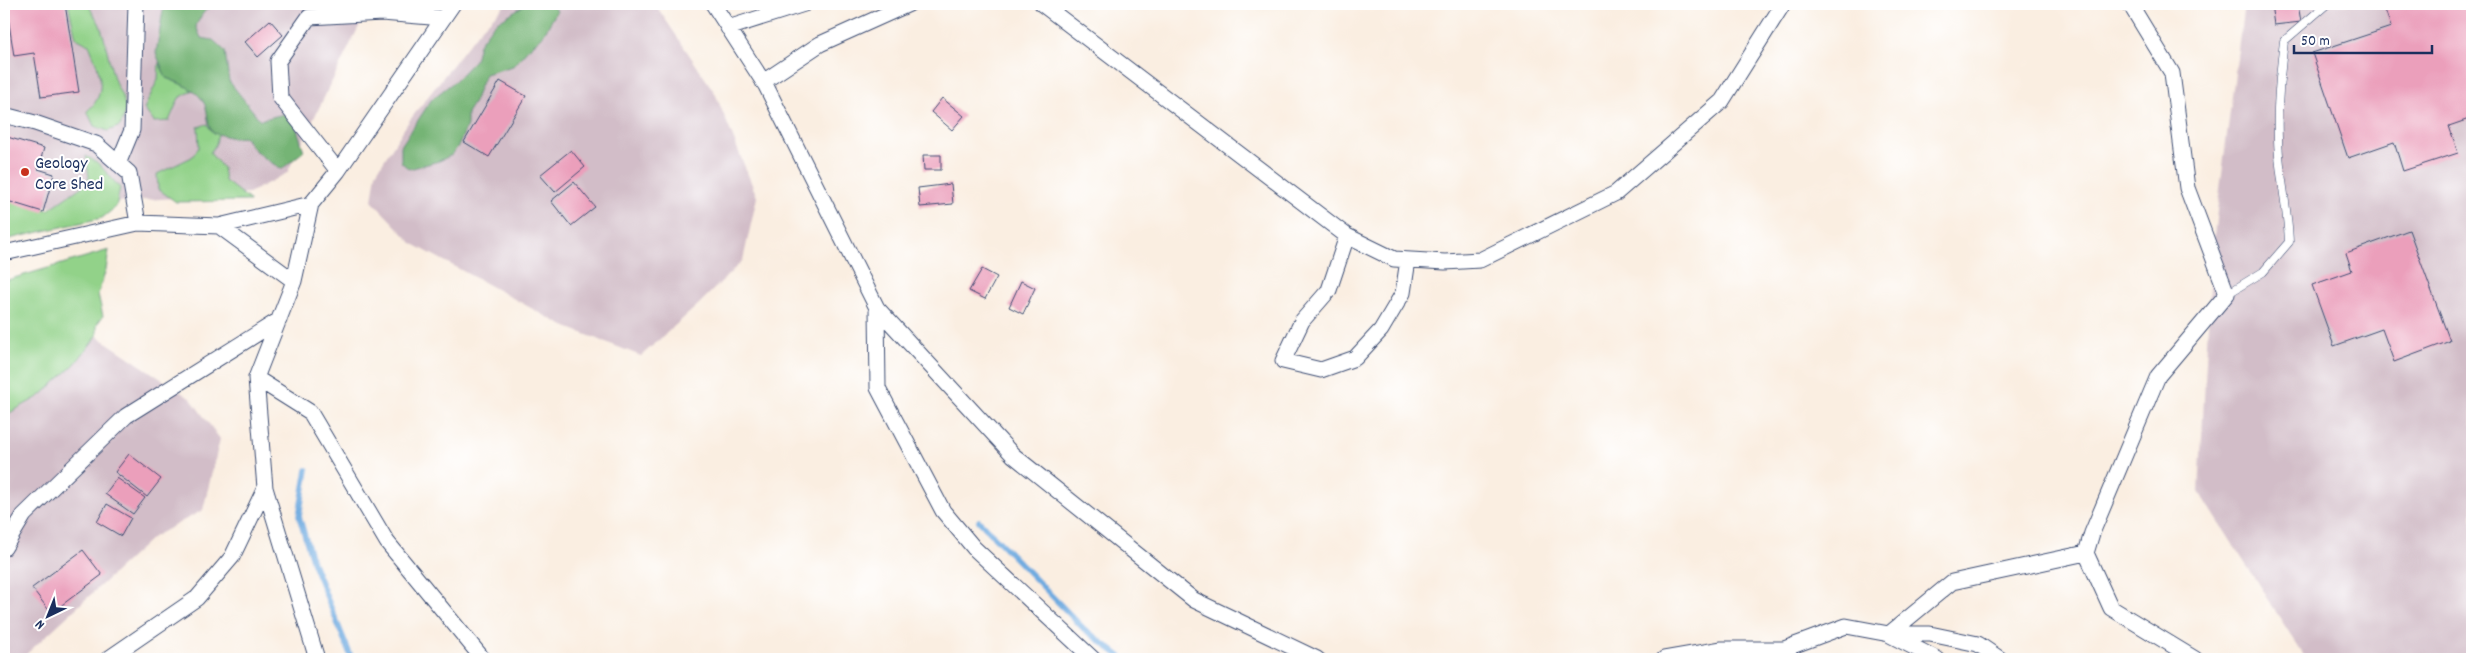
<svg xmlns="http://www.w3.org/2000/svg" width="2476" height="663" viewBox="0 0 2476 663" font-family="Dekko,sans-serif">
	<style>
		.industrial { fill: #d2bdc8 }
		.green { fill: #92d289; stroke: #568074 }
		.forest { fill: #75b475; stroke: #48726a }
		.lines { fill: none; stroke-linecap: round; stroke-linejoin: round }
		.stream { stroke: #6fabe0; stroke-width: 5.5 }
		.building { fill: #eb9fbb }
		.service-casing { stroke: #3c4c72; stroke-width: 9 }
		.minor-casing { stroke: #3c4c72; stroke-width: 17 }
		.service { stroke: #fff; stroke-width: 8 }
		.minor { stroke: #fff; stroke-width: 15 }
		.poi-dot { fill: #c8321e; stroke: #fff; stroke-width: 2 }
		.labels { text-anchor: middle; stroke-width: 4; stroke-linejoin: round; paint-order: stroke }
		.poi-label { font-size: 18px; fill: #1b2f5e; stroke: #fff; text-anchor: start }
	</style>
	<rect width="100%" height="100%" fill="#fff"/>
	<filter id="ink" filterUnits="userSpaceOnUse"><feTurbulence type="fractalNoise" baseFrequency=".02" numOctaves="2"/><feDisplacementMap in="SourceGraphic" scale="10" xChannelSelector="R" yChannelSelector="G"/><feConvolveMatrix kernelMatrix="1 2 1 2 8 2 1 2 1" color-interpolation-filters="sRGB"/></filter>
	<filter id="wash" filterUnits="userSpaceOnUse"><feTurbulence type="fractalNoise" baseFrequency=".0096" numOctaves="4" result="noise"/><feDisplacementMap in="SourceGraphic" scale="20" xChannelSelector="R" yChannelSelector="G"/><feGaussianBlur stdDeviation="1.12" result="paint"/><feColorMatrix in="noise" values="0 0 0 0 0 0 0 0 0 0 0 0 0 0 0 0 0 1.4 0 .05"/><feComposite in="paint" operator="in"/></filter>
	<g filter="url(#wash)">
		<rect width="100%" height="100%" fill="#faeee1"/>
		<path class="industrial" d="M4 4H370L287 173 249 193 27 208 4 203Z
			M506 4H655L715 93 757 197 743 260 698 305 641 356 564 326 413 244 372 201 376 173 409 121 479 31Z
			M2244 4H2472V659H2306L2199 491 2212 250Z
			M97 336 191 399 220 439 203 510 153 537 21 659H4V414L27 403Z"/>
		<path class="green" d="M68 4H90C90 13 97 17 100 25 106 41 108 58 113 75 118 95 133 102 120 126L108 131 94 126 87 111C110 93 98 67 89 45L76 38Z
			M159 62 166 78 186 86 192 91 179 98 169 121 154 122 144 109 158 79Z
			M207 124 213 133 218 134 216 144 210 153 223 168 225 181 251 201 176 202 158 189 157 174 192 157 199 147 198 127Z
			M86 156 98 163 120 188 116 207 102 218 4 240V195L48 210 84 185 89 177Z
			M109 250 106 270 98 294 103 316 97 324V336L74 365 40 396 4 416V281Z"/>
		<path class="forest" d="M164 4H219C205 7 202 14 196 26L201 38 213 40 225 51 229 81 260 120 284 114 295 123 304 151 282 169C268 161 253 152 245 137L233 138 213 133C206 122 209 116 205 105 199 90 180 83 166 78L156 53Z
			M526 4H552L557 11 542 37 528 49 513 66 485 74 474 102 467 113V125L460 143 452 155 439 161 409 169 401 162V146L432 99 455 81 475 60 479 44 494 24Z"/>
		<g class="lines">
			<path class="stream" d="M307 470 299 516 313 563 352 659
				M979 521 1084 629 1124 659"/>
		</g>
		<g id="blocks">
			<path class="building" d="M6 4H65L79 92 41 97 34 53 14 56Z
				M95 4H122L121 7 95 6Z
				M2271 4H2298L2301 22 2274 25Z
				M2383 4H2443L2444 8 2457 4H2466L2472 21V118L2449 126 2458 153 2403 171 2394 142 2348 158 2312 53 2391 27Z
				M270 20 283 35 258 57 245 42Z
				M500 81 526 96 489 157 464 142Z
				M942 98 964 116 952 130 931 112Z
				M4 136 44 148 38 169 54 174 43 212 4 200Z
				M571 150 585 167 555 192 540 175Z
				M923 155H941V170H924Z
				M574 182 595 207 571 226 551 201Z
				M951 184 953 204 920 207 918 188Z
				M2409 230 2450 341 2394 362 2382 329 2334 346 2312 285 2352 271 2346 253Z
				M982 269 997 277 985 299 969 291Z
				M1021 281 1035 288 1023 314 1009 307Z
				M129 454 161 479 147 497 115 472Z
				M117 478 145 498 133 514 105 494Z
				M107 504 131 518 121 536 97 522Z
				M83 550 102 575 51 613 32 588Z"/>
		</g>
	</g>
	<g filter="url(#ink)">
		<use href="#blocks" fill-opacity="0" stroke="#3c4c72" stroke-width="1"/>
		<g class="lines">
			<defs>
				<path id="service" d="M2227 294 2263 272 2289 242C2288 216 2283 191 2280 165 2275 124 2279 82 2284 41L2327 4"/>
				<path id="minor" d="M713 4 766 86 877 308 1013 455 1194 600 1317 659
					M1042 4 1347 236 1394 259 1445 262 1480 260 1616 193 1722 101 1783 4
					M728 28 804 4
					M763 82 820 44 909 4
					M4 115 35 123 96 144 129 173 138 223
					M118 164 132 130 136 4
					M338 171 280 97 278 61 309 17 382 13 443 18
					M219 226 294 281
					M1347 236 1329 290 1302 321 1283 361 1321 370 1355 358 1381 330 1403 293 1408 260
					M4 253 138 223 219 226 311 204
					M877 308 878 388 943 511 974 548 1093 659
					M256 378 310 412 387 542 483 659
					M4 548 24 515 126 416 279 320
					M2086 553 2092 533 2158 376 2227 294 2187 188 2172 73 2130 4
					M1889 634 1952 582 2086 553 2111 608 2195 659
					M1890 635 1937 659
					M108 659 197 598 232 557 265 488
					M317 659 265 488 256 378 294 281 311 204 338 171 453 4
					M1664 659 1722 649H1784L1846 626 1889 634H1930L1978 644 2000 659"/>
			</defs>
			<use href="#service" class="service-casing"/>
			<use href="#minor" class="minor-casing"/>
			<use href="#service" class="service"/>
			<use href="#minor" class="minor"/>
		</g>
	</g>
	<circle class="poi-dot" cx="25" cy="172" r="5"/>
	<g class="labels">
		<g class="poi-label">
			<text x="35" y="168">Geology<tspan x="35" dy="21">Core Shed</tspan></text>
		</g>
	</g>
	<rect width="2476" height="663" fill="none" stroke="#fff" stroke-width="20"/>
	<g transform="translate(48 616) rotate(223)" stroke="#ffffff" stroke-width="4" paint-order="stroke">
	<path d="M0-4L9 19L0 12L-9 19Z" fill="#1b2f5e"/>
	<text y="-8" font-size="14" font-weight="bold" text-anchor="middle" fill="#1b2f5e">N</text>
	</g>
	<path d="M2294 45v8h138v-8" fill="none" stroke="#1b2f5e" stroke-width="2.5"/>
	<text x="2301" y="45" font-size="15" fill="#1b2f5e" stroke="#ffffff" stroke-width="4" paint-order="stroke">50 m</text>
</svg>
